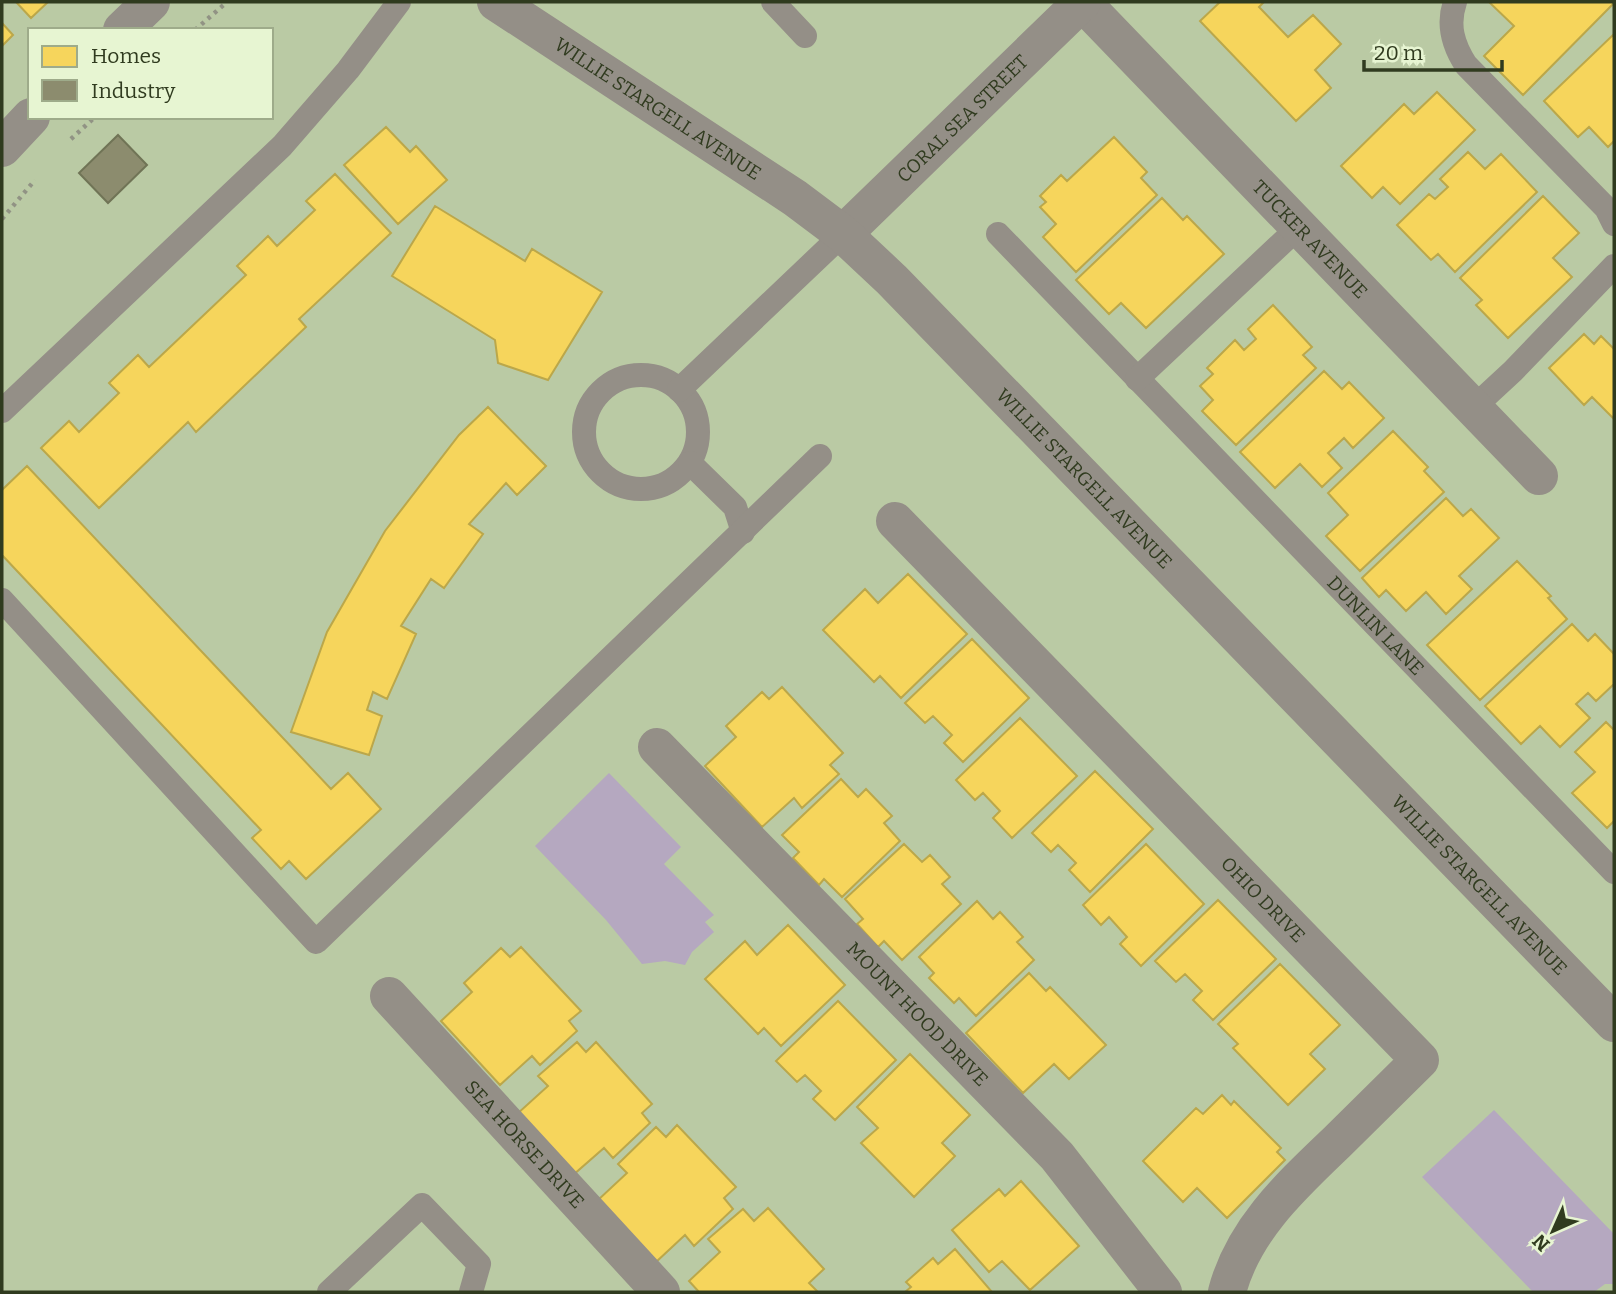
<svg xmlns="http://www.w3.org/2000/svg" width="1616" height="1294" viewBox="0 0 1616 1294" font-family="Bitter,serif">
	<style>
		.green { fill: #b5a8c0 }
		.homes { fill: #f6d55c; stroke: #bba74a; stroke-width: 2 }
		.industry { fill: #8c8c6e; stroke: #707456; stroke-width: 2 }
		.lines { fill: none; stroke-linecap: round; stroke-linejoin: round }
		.path { stroke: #919384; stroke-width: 4.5; stroke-dasharray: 3.5 5; stroke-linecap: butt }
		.service { stroke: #948f87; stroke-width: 24 }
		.minor { stroke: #948f87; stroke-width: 38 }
		.tertiary { stroke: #948f87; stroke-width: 38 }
		.labels { text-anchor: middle; stroke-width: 7; stroke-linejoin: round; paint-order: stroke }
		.street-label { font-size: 19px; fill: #303b1f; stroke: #e7f5d2 }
	</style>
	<rect width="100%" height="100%" fill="#bacaa4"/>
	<path class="green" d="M609 773 681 847 664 864 714 915 705 922 714 932 692 952 685 965 665 961 642 964 606 920 535 846Z
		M1494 1110 1614 1234V1284H1605L1594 1292H1533L1422 1177Z"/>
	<path class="homes" d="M16 2H48L31 18Z
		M1220 2H1264L1259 7 1288 37 1313 15 1341 44 1315 70 1331 88 1296 121 1200 21Z
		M1489 2H1614V3L1523 95 1484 56 1514 26Z
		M2 23 13 35 2 46Z
		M1614 34V141L1608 147 1589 127 1578 137 1544 101Z
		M1437 92 1475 130 1400 204 1383 187 1372 198 1341 166 1404 104 1414 114Z
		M386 127 410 152 416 146 447 180 398 224 344 165Z
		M1114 137 1147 172 1141 178 1157 195 1076 272 1043 237 1056 224 1040 207 1046 202 1040 196 1061 175 1067 181Z
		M1468 152 1485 169 1501 154 1537 192 1455 272 1438 254 1431 260 1397 225 1429 194 1435 199 1448 187 1440 179Z
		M335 174 391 233 299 319 306 327 196 432 188 422 99 508 41 448 69 421 79 432 119 393 109 383 138 355 149 367 246 275 237 266 268 236 277 246 315 210 306 201Z
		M1543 196 1579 233 1553 258 1572 277 1508 338 1476 305 1482 300 1460 278Z
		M1162 198 1183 220 1187 216 1224 254 1146 328 1121 303 1109 314 1076 280Z
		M435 206 525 261 532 249 602 292 548 380 498 363 495 340 392 276Z
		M1273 305 1312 347 1303 355 1316 368 1236 445 1202 411 1213 400 1200 386 1213 374 1207 368 1235 340 1244 350 1256 339 1248 329Z
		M1584 334 1594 344 1601 336 1614 349V419L1592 397 1584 405 1549 368Z
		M1324 371 1342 389 1349 382 1384 418 1353 448 1344 438 1328 453 1342 468 1322 487 1300 464 1275 488 1240 452Z
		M488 407 546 466 517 495 506 483 469 524 483 534 444 588 431 579 401 626 416 634 387 699 373 692 367 710 382 716 369 755 291 732 327 632 385 531 459 435Z
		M1393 431 1428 467 1424 471 1444 492 1360 571 1326 536 1348 515 1328 493Z
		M27 466 331 789 348 773 381 809 306 879 289 861 281 869 252 838 261 830 2 555V490Z
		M1446 498 1463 516 1471 509 1499 538 1459 576 1472 589 1446 614 1426 592 1406 611 1386 590 1379 597 1362 578Z
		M1517 561 1551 596 1548 598 1567 619 1480 700 1427 645Z
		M908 574 967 634 901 698 880 676 874 682 823 630 865 589 878 603Z
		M1572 624 1588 641 1595 634 1614 654V684L1596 701 1588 693 1576 704 1590 718 1560 747 1540 726 1521 744 1485 706Z
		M972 639 1029 698 963 762 944 743 952 735 933 716 925 723 905 703Z
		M782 687 843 753 830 765 839 774 802 808 794 798 762 827 705 766 736 737 726 726 762 692 769 699Z
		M1020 718 1077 776 1012 838 993 818 1000 811 983 793 975 800 956 780Z
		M1606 722 1614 730V821L1607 828 1572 793 1595 772 1575 752Z
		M1095 771 1153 829 1090 892 1069 870 1076 863 1058 845 1051 852 1032 833Z
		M841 779 858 797 866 789 892 816 884 823 900 841 842 897 824 879 819 885 793 858 799 852 782 835Z
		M904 844 922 862 930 855 950 877 942 884 961 904 902 960 884 941 878 947 857 924 863 919 845 899Z
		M1146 844 1204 904 1141 966 1120 944 1127 937 1109 917 1101 925 1083 905Z
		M1218 900 1276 959 1213 1020 1193 1000 1202 991 1185 974 1176 982 1155 961Z
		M977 901 993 919 1000 912 1023 937 1017 942 1034 960 976 1016 959 998 954 1003 929 978 934 973 919 957Z
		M788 925 845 985 781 1046 764 1028 758 1034 705 979 745 941 757 955Z
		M521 947 581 1011 569 1021 577 1031 540 1065 532 1056 500 1085 441 1021 472 992 464 983 501 948 510 957Z
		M1280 964 1340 1025 1310 1054 1325 1069 1288 1105 1233 1048 1238 1044 1218 1024Z
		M1029 973 1046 991 1050 987 1106 1045 1069 1079 1054 1064 1023 1093 966 1033Z
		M838 1001 896 1060 835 1120 813 1099 821 1091 805 1075 797 1082 776 1061Z
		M577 1042 586 1052 596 1042 652 1104 642 1113 650 1123 613 1158 604 1148 573 1175 517 1114 548 1086 538 1076Z
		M910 1054 970 1115 942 1143 955 1156 914 1197 861 1143 878 1128 857 1107Z
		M1222 1095 1231 1105 1234 1101 1281 1148 1277 1152 1285 1160 1227 1218 1197 1188 1183 1202 1143 1161 1196 1108 1203 1114Z
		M677 1125 736 1187 724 1198 733 1209 694 1246 685 1235 656 1262 598 1200 627 1173 618 1164 656 1127 666 1137Z
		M1021 1181 1079 1246 1030 1290 1002 1261 989 1272 952 1230 999 1189 1005 1196Z
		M768 1208 824 1269 809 1283 818 1292H699L689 1281 720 1252 708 1239 743 1209 754 1221Z
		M955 1249 992 1292H905L911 1287 906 1282 933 1258 938 1264Z"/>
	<path class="industry" d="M118 135 147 165 108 203 79 173Z"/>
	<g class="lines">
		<path class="path" d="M195 30 227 2
			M71 139 95 117
			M2 219 35 180"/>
		<g class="service">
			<path d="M773 2 805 36"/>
			<path d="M1455 2C1447 25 1453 45 1466 65L1606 208 1614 224"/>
			<path id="s1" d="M998 234 1614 872"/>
			<circle cx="641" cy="432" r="57"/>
			<path d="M1137 379 1300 226"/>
			<path d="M679 390 843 234"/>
			<path d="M1473 408 1513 371 1614 266"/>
			<path d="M2 411 282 146 348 70 399 2"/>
			<path d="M690 463 735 507 743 532"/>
			<path d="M2 600 316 942 820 456"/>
			<path d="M329 1292 422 1205 479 1264 471 1292"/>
		</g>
		<g class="minor">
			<path id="s2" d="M1082 2 1539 476"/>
			<path d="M122 30 151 2"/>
			<path d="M2 148 31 117"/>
			<path id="s3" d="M843 234 1082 2"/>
			<path id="s4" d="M895 521 1420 1060C1392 1088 1364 1115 1336 1143 1291 1186 1243 1230 1227 1292"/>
			<path id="s5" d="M657 747 1057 1156 1163 1292"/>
			<path id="s6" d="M389 996 661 1292"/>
		</g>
		<path class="tertiary" id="s7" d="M496 2 795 198 843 234 892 280 1614 1023"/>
	</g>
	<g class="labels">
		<g class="street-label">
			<text dy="7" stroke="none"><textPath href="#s7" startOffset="194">WILLIE STARGELL AVENUE</textPath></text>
			<text dy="7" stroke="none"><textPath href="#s3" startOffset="166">CORAL SEA STREET</textPath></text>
			<text dy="7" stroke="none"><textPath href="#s2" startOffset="329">TUCKER AVENUE</textPath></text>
			<text dy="7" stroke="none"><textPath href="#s7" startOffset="761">WILLIE STARGELL AVENUE</textPath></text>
			<text dy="7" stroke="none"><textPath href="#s1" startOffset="544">DUNLIN LANE</textPath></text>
			<text dy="7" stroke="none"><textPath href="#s7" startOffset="1328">WILLIE STARGELL AVENUE</textPath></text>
			<text dy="7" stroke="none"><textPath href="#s4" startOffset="528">OHIO DRIVE</textPath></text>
			<text dy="7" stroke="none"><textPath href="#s5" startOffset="373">MOUNT HOOD DRIVE</textPath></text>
			<text dy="7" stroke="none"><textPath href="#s6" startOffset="201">SEA HORSE DRIVE</textPath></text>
		</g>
	</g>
	<rect width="1616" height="1294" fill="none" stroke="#303b1f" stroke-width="7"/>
	<rect x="28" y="28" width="245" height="91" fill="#e7f5d2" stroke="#9eab8a" stroke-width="2"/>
	<rect x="42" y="46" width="35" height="21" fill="#f6d55c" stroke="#9eab8a" stroke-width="2"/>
	<text x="91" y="63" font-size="21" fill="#303b1f">Homes</text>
	<rect x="42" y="80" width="35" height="21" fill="#8c8c6e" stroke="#9eab8a" stroke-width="2"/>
	<text x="91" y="98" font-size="21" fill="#303b1f">Industry</text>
	<g transform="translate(1553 1231) rotate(225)" stroke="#e7f5d2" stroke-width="5" paint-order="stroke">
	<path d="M0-5L12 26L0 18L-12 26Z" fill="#303b1f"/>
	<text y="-10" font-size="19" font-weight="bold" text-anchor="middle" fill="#303b1f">N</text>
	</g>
	<path d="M1364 60v10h138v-10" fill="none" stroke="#303b1f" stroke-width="3.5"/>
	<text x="1374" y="60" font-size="21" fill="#303b1f" stroke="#e7f5d2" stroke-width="5" paint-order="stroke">20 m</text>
</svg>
